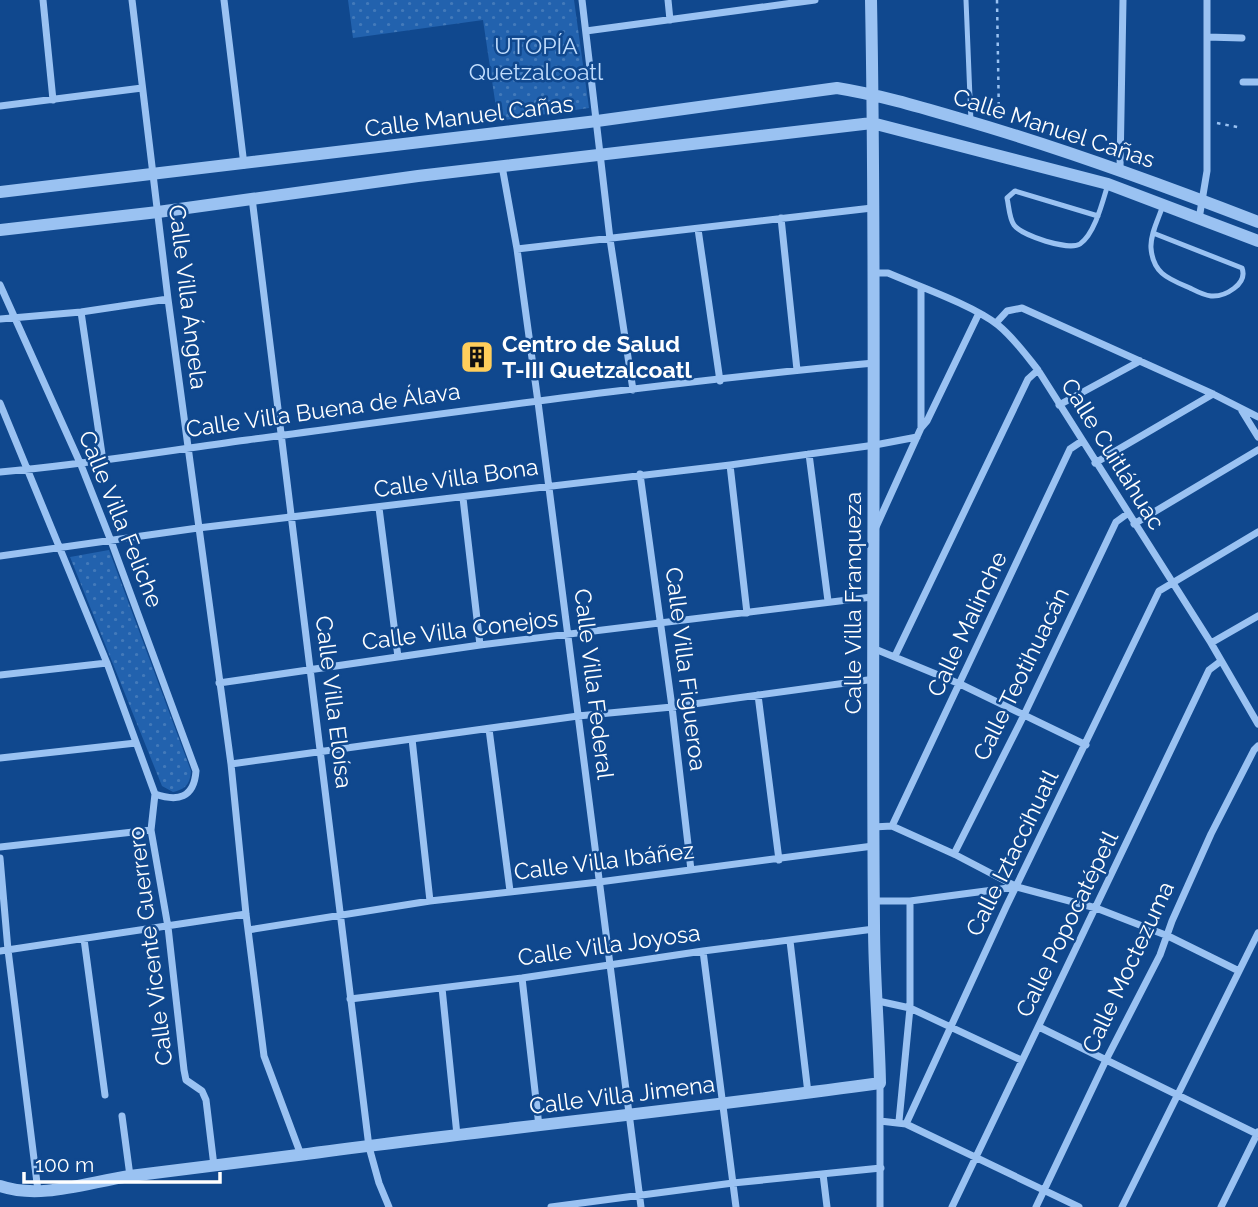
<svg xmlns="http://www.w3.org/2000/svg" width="1258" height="1207" viewBox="0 0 1258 1207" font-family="Raleway,sans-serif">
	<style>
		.park { fill: url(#park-dots) }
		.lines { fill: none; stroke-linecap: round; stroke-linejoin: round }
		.path { stroke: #9ac2f2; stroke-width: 2.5; stroke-dasharray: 3.5 5; stroke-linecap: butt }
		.service { stroke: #9ac2f2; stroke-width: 5 }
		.minor { stroke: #9ac2f2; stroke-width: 7 }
		.tertiary { stroke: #9ac2f2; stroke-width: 12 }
		.labels { text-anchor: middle; stroke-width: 5; stroke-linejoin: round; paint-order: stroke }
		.park-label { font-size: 23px; fill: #c1ddfd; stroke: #10488e }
		.street-label { font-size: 23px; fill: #fff; stroke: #10488e }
		.poi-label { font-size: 23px; font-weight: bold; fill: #fff; stroke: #10488e; text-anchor: start }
	</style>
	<defs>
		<pattern id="park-dots" width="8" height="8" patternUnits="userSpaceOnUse" patternTransform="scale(1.75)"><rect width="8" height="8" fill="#2262ae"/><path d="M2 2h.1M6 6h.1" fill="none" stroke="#437aba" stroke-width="1.8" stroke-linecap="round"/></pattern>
	</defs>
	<rect width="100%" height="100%" fill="#10488e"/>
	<path class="park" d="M348 0H574L589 108 498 121 483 20 353 38Z
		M109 550 191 771C190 784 186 789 173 792L162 786 70 557Z"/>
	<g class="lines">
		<path class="path" d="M997 0 999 119
			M1217 123 1242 128"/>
		<path class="service" d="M966 0 971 122
			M1098 216 1015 191 1007 198C1009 206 1009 218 1014 225 1022 236 1069 251 1080 244 1095 234 1103 200 1108 184
			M1153 233 1242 268C1248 284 1225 297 1211 296 1203 295 1196 291 1190 288 1169 279 1153 274 1151 248 1150 234 1159 218 1163 205"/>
		<path class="minor" d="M43 0 53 100
			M132 0 168 299 231 764 246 914 264 1056 301 1155
			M224 0 244 165
			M582 0 610 239 633 390
			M668 0 670 20
			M586 31 815 0
			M1207 37 1242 38
			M1243 82H1258
			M0 106 142 88
			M502 166 517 249 538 402 641 1207
			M1120 168 1123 0
			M252 198 369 1147 379 1183 389 1207
			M781 218 797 370
			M1199 219 1207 171V0
			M698 229 720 381
			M517 249 872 208
			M875 273H888C918 286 973 305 998 325 1014 338 1026 355 1038 370L1211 643 1258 724
			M0 285 81 465 111 541 196 771C194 798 178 802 155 794
			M81 312 103 461
			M0 319 81 312 168 299
			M996 323 1007 311 1022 308 1213 394 1258 417
			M0 403 107 663 155 794 151 830 168 927 184 1070 186 1080 202 1091 206 1100 214 1166
			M1059 405 1140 361
			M1242 411 1258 437
			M921 428V287
			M809 454 828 601
			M1095 463 1213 394
			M730 465 747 613
			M0 472C83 465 165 451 247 440 456 412 665 382 874 363
			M640 474 672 707 691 870
			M463 498 480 645
			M379 508 398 657
			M1134 524 1258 450
			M876 527 921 428 927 421 979 313
			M0 556 198 528 730 465 875 445 917 437
			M1211 643 1258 616
			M875 649 960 684 1086 745
			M895 656 1028 379 1038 370
			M0 675 107 663
			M219 683 480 645 872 597
			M758 695 779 860
			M489 729 510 891
			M412 739 430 901
			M0 758 136 743
			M231 764 578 716 672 707 875 679
			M892 826 1070 449 1082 441
			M873 827 892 826 954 854 1017 887 1096 908 1168 936 1239 971
			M0 847 151 830
			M954 854 1024 715 1116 522 1127 514
			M0 858 8 950 38 1191
			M874 901H910L1016 887
			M248 930 430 901 599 882 873 846
			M84 939 105 1095
			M790 941 808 1093
			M0 951 246 914
			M703 951 736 1207
			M522 978 539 1126
			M442 988 457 1135
			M350 999 522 978 703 951 874 929
			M878 1001 910 1008 1021 1060
			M1039 1027 1257 1134
			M880 1083V1207
			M122 1116 130 1176
			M880 1121 906 1124 1006 907 1159 591 1258 532
			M899 1121 910 1008V901
			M906 1124 1079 1207
			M823 1174 827 1207
			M551 1207 733 1183 881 1168
			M952 1207 1209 670 1221 661
			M1036 1207 1106 1060 1160 955 1172 921 1211 834 1254 750 1258 746
			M1122 1207 1258 933
			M1221 1207 1258 1132"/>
		<path class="tertiary" d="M0 192 597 121 837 88C880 95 920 107 961 119 1062 148 1160 184 1258 222
			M0 230 158 212 418 176 872 123 1108 184 1258 241
			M0 1186C41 1200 88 1182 130 1176 186 1169 242 1162 298 1155 492 1129 686 1110 880 1083 879 1030 874 978 874 925 871 617 877 308 871 0"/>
	</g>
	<defs>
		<symbol id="building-square" viewBox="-11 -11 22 22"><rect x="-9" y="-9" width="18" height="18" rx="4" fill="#ffce5b" stroke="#10488e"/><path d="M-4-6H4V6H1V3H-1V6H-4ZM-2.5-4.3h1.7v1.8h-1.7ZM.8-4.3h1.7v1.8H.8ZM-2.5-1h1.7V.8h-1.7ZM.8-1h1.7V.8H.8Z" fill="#111"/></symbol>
	</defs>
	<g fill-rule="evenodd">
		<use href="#building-square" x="458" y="338" width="38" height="38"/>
	</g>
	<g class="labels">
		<g class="park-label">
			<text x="536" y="54">UTOPÍA<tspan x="536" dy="26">Quetzalcoatl</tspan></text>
		</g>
		<g class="street-label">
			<text transform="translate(469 116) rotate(-7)" y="8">Calle Manuel Cañas</text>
			<text transform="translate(1054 128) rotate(18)" y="8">Calle Manuel Cañas</text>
			<text transform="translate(188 297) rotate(83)" y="8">Calle Villa Ángela</text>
			<text transform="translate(323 410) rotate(-8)" y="8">Calle Villa Buena de Álava</text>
			<text transform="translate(1113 454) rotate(58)" y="8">Calle Cuitláhuac</text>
			<text transform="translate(456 478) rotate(-8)" y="8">Calle Villa Bona</text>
			<text transform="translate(121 519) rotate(68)" y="8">Calle Villa Feliche</text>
			<text transform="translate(853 603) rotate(-90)" y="8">Calle Villa Franqueza</text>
			<text transform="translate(967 624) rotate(-65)" y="8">Calle Malinche</text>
			<text transform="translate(460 630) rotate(-7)" y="8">Calle Villa Conejos</text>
			<text transform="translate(686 669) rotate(83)" y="8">Calle Villa Figueroa</text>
			<text transform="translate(1021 674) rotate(-64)" y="8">Calle Teotihuacán</text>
			<text transform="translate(594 684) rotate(83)" y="8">Calle Villa Federal</text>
			<text transform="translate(334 702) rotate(83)" y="8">Calle Villa Eloísa</text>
			<text transform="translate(1012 853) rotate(-64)" y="8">Calle Iztaccíhuatl</text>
			<text transform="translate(604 861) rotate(-7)" y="8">Calle Villa Ibáñez</text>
			<text transform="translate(1067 924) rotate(-64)" y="8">Calle Popocatépetl</text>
			<text transform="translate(609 945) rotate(-8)" y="8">Calle Villa Joyosa</text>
			<text transform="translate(150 946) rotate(-97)" y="8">Calle Vicente Guerrero</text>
			<text transform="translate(1128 967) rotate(-65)" y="8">Calle Moctezuma</text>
			<text transform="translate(622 1095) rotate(-7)" y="8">Calle Villa Jimena</text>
		</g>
		<g class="poi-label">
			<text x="502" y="352">Centro de Salud<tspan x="502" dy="26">T-III Quetzalcoatl</tspan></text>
		</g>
	</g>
	<path d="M24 1172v10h196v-10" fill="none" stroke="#ffffff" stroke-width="3.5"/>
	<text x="35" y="1172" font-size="21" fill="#ffffff" stroke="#10488e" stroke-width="5" paint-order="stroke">100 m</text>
</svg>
